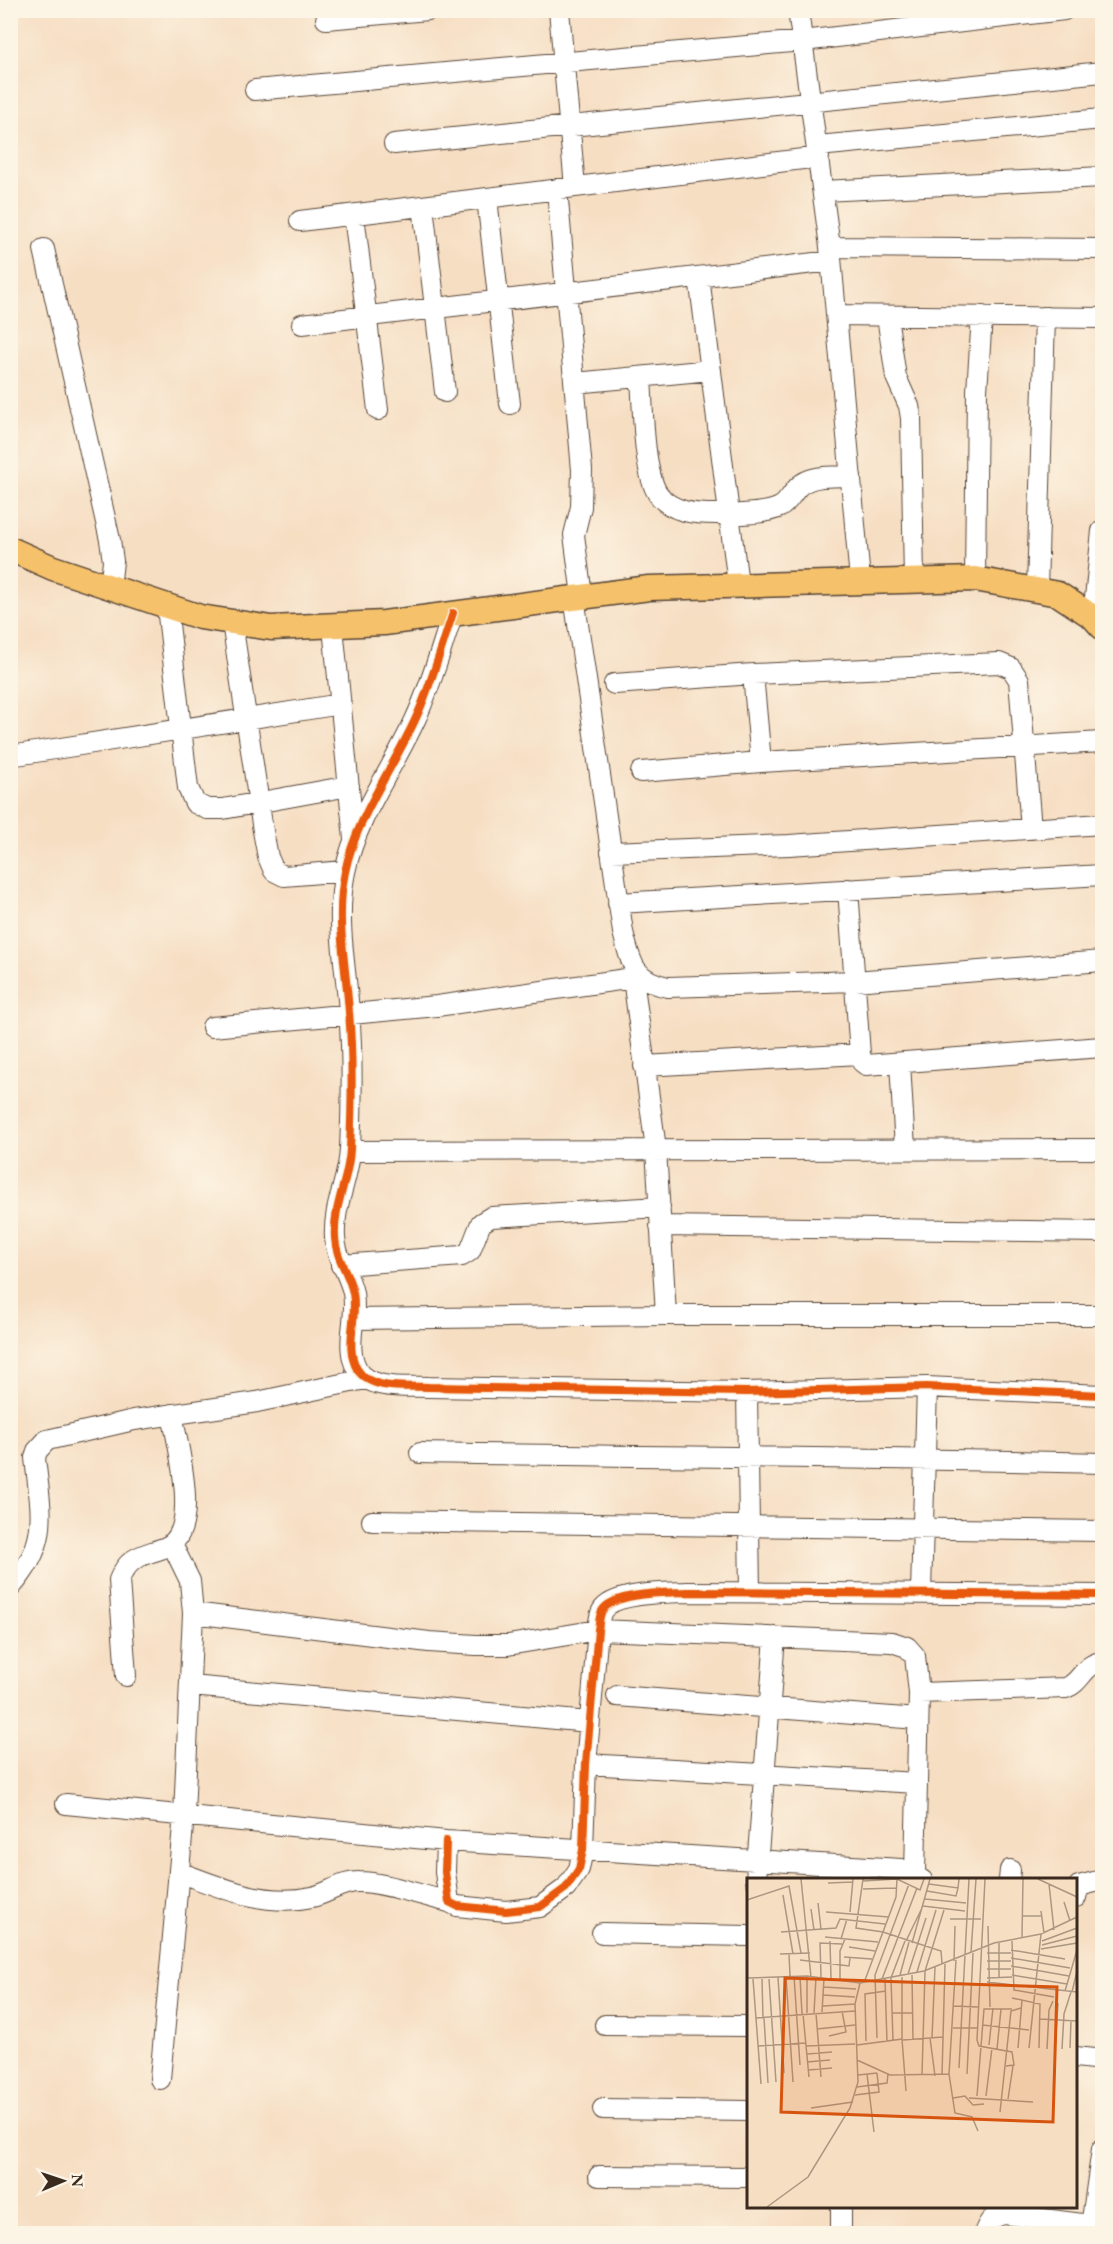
<svg xmlns="http://www.w3.org/2000/svg" width="1113" height="2244" viewBox="0 0 1113 2244" font-family="'EB Garamond',serif">
	<style>
		.lines { fill: none; stroke-linecap: round; stroke-linejoin: round }
		.minor-casing { stroke: #574537; stroke-width: 22 }
		.major-casing { stroke: #574537; stroke-width: 27 }
		.minor { stroke: #fff; stroke-width: 20 }
		.major { stroke: #f5c16b; stroke-width: 24 }
		.cycleway-casing { stroke: #fcf5e5; stroke-width: 11 }
		.cycleway { stroke: #e8590c; stroke-width: 8 }
		.inset-road { fill: none; stroke: #ab9681; stroke-width: 1.5 }
		.view { fill: #d7540e; fill-opacity: 0.15; stroke: #d7540e; stroke-width: 3 }
		.inset-edge { fill: none; stroke: #3b2a1e; stroke-width: 3 }
	</style>
	<rect width="100%" height="100%" fill="#fcf5e5"/>
	<filter id="ink" filterUnits="userSpaceOnUse"><feTurbulence type="fractalNoise" baseFrequency=".0167" numOctaves="2"/><feDisplacementMap in="SourceGraphic" scale="12" xChannelSelector="R" yChannelSelector="G"/><feConvolveMatrix kernelMatrix="1 2 1 2 8 2 1 2 1" color-interpolation-filters="sRGB"/></filter>
	<filter id="wash" filterUnits="userSpaceOnUse"><feTurbulence type="fractalNoise" baseFrequency=".008" numOctaves="4" result="noise"/><feDisplacementMap in="SourceGraphic" scale="24" xChannelSelector="R" yChannelSelector="G"/><feGaussianBlur stdDeviation="1.35" result="paint"/><feColorMatrix in="noise" values="0 0 0 0 0 0 0 0 0 0 0 0 0 0 0 0 0 1.4 0 .05"/><feComposite in="paint" operator="in"/></filter>
	<g filter="url(#wash)">
		<rect width="100%" height="100%" fill="#f6dec3"/>
	</g>
	<g filter="url(#ink)">
		<g class="lines">
			<defs>
				<path id="minor" d="M559 10 575 187
					M798 10 830 247 860 580
					M326 19 428 10
					M255 90 803 41 1064 10
					M394 144 1102 72
					M818 146 1102 119
					M557 189 582 470 581 507 574 535 582 596
					M823 191 1102 177
					M487 198 510 404
					M423 206 445 392
					M354 215 378 410
					M300 221 819 157
					M830 247 1102 249
					M44 249 110 540 113 561 110 589
					M699 277 738 584
					M837 315 1102 318
					M887 316 896 377 909 406 911 418 914 580
					M302 324 831 261
					M641 377C643 405 643 472 658 494 671 513 697 514 717 514 732 515 767 514 780 507 788 503 792 493 798 487 811 474 834 477 851 476
					M575 383 711 370
					M975 579 977 391 982 316
					M1037 589 1045 317
					M574 597 623 932C631 963 633 980 668 987L855 981 1102 961
					M167 607 188 788 195 803 207 809H223L349 786
					M453 613C441 648 431 686 415 720 392 770 356 818 345 872 335 919 346 966 349 1012 353 1057 352 1104 350 1149 349 1180 333 1204 335 1238 336 1259 349 1273 353 1293 358 1318 344 1346 357 1369 370 1391 407 1386 429 1387L747 1392 927 1387 1102 1395
					M1093 617 1102 531
					M232 622 263 831 268 857 274 871 284 876 345 871
					M333 627 354 839
					M753 674 761 762
					M614 684 753 674 999 663 1011 668 1019 680 1031 829
					M10 756 341 704
					M641 772 761 762 1102 742
					M611 852 789 845 1102 824
					M848 889 860 1054
					M618 903 1102 875
					M633 978 656 1149 666 1315
					M212 1027 437 1006 640 977
					M900 1063 905 1149
					M644 1066 860 1054 862 1062 866 1065 1102 1047
					M350 1151 1102 1149
					M660 1226 1102 1232
					M341 1265 462 1256 470 1251 481 1223 491 1217 660 1207
					M354 1319 666 1315H1102
					M747 1392 750 1592
					M420 1453C648 1457 875 1457 1102 1463
					M372 1521 1102 1531
					M10 1588C51 1542 41 1514 35 1458L37 1451 47 1440 134 1420 257 1402 365 1379
					M921 1592 927 1387
					M193 1613 429 1642 476 1645H508L598 1630 892 1642 907 1647 915 1656 919 1693 915 1874
					M126 1676 119 1580C129 1555 143 1556 166 1547 202 1532 177 1443 172 1414
					M191 1686 589 1722
					M919 1693 1066 1688C1082 1682 1083 1664 1102 1662
					M617 1696 918 1719
					M586 1764 917 1783
					M66 1804 446 1841 901 1869 922 1880
					M446 1841 445 1872 449 1902 457 1906 506 1911 540 1907 566 1888 579 1869 583 1850 586 1764 598 1630C599 1625 599 1616 602 1611 613 1592 667 1593 687 1592L1102 1595
					M179 1872C220 1888 267 1907 312 1897 328 1894 342 1881 359 1882 384 1882 423 1896 449 1902
					M756 1880 775 1637
					M1009 1880 1010 1870
					M1076 1897 1079 1886 1102 1880
					M602 1933 748 1936
					M605 2025 748 2026
					M1076 2057 1102 2060
					M160 2079 184 1815 193 1613 190 1581 172 1544
					M603 2109 748 2111
					M599 2176 748 2177
					M841 2234V2206
					M984 2234C988 2222 992 2216 1005 2214L1090 2225
					M1090 2234 1102 2149"/>
				<path id="major" d="M10 549 53 568 200 617 271 628 384 623 649 588 975 579 1058 594 1093 617 1102 627"/>
			</defs>
			<use href="#minor" class="minor-casing"/>
			<use href="#major" class="major-casing"/>
			<use href="#minor" class="minor"/>
			<use href="#major" class="major"/>
			<defs>
				<path id="cycleway" d="M453 613C441 648 431 686 415 720 392 770 356 818 345 872 335 919 346 966 349 1012 353 1057 352 1104 350 1149 349 1180 333 1204 335 1238 336 1259 349 1273 353 1293 358 1318 344 1346 357 1369 370 1391 407 1386 429 1387L747 1392 927 1387 1102 1395
					M446 1841 445 1872 449 1902 457 1906 506 1911 540 1907 566 1888 579 1869 583 1850 586 1764 598 1630C599 1625 599 1616 602 1611 613 1592 667 1593 687 1592L1102 1595"/>
			</defs>
			<use href="#cycleway" class="cycleway-casing"/>
			<use href="#cycleway" class="cycleway"/>
		</g>
	</g>
	<g transform="translate(747 1878)">
		<rect width="330" height="330" fill="#f6dec3"/>
		<path class="inset-road" d="M54 1 64 99M116 1 109 50 136 54 194 73 195 85M238 1 230 162 232 168 265 174 267 187 259 188M291 1 330 19M116 3 150 1 173 12 177 1M81 5 106 4M182 6 211 10 212 1M302 6 307 52M116 11 149 10M180 13 209 18 211 10M36 17 46 76M178 21 219 25M0 22 42 8 54 75M317 24 323 43M71 25 74 51M176 28 218 33M64 31 67 52M294 33 297 55M79 34 142 39M103 34 106 1M275 38H294M203 41H234M241 48 243 129M34 54 89 50 93 41 138 46M78 59 131 64M275 59 276 1M94 61 100 41M83 63 84 100M159 63 175 30M265 63 267 112 307 119M295 63 330 50M165 65 183 1M295 67 330 58M102 69 128 73M294 71 330 65M264 72 318 81M224 74 229 1M240 75H264M33 76 63 75M42 76 43 98M97 79 125 81M264 80 323 90M53 82 102 88 103 80M207 83 208 48M240 83H264M264 88 322 98M240 91H264M170 94 189 32M161 96 179 40M153 97 162 64M165 97 166 161M265 97 320 106M47 98 53 187M60 98V135M31 99 37 195M39 99 46 204M53 99 55 136M74 99 73 65 95 66M252 99V65M0 100 60 98 113 105M240 100 265 99M6 101 14 206M15 101 16 140M22 101 29 204M135 101 170 10M138 101 140 164M93 102V73L98 61M118 102 149 19 150 1M240 104 330 114M208 105 232 107M77 109 109 111M318 113 330 72M325 114 330 93M76 117 108 119M265 120 293 126 292 170M76 128 108 126M206 128 231 129M75 134 77 100M67 135 69 99M69 135 74 199M145 135H165M56 136 62 199M9 140 108 133M17 140 21 205M293 141 330 143M235 147 282 152M206 150H230M70 151 108 147M82 158 99 154 95 133M130 160 128 97 162 6M183 160 188 198M185 160 188 89M155 161 159 213M156 162 196 159M119 163 118 116 139 113M146 163 144 100 158 63M110 167 155 161V99M242 167 246 130M11 168 59 165M59 168 108 166M271 170 275 122M282 170 294 56M323 170 324 143M250 171 254 131M300 171 302 132 306 123M315 171 317 136 324 114M308 172 311 125M60 176 85 174M110 182 143 197 202 196 209 82M60 184 83 182M212 190 222 1M61 192 85 190M120 196 127 254M202 196 208 235 225 239 231 253M220 196 226 75M111 197 130 195M175 197 178 93 197 32M195 197 198 86M110 209 140 205 141 196M108 217 132 214 130 195M230 218 237 131H265M239 218 245 170M206 220 218 218 226 227 237 226M222 220 286 224M261 221 266 188M64 230 106 224M253 234 264 133 274 130M20 329 61 299 103 230 111 204 108 126 113 105 177 93 247 65 294 56 330 39"/>
		<path class="view" d="M38 100 310 109 306 244 34 234Z"/>
		<rect width="330" height="330" class="inset-edge"/>
	</g>
	<rect width="1113" height="2244" fill="none" stroke="#fcf5e5" stroke-width="36"/>
	<g transform="translate(63 2181) rotate(88)" stroke="#fcf5e5" stroke-width="4.5" paint-order="stroke">
	<path d="M0-4.5L10 22L0 15L-10 22Z" fill="#3b2a1e"/>
	<text y="-9" font-size="16" font-weight="bold" text-anchor="middle" fill="#3b2a1e">N</text>
	</g>
</svg>
